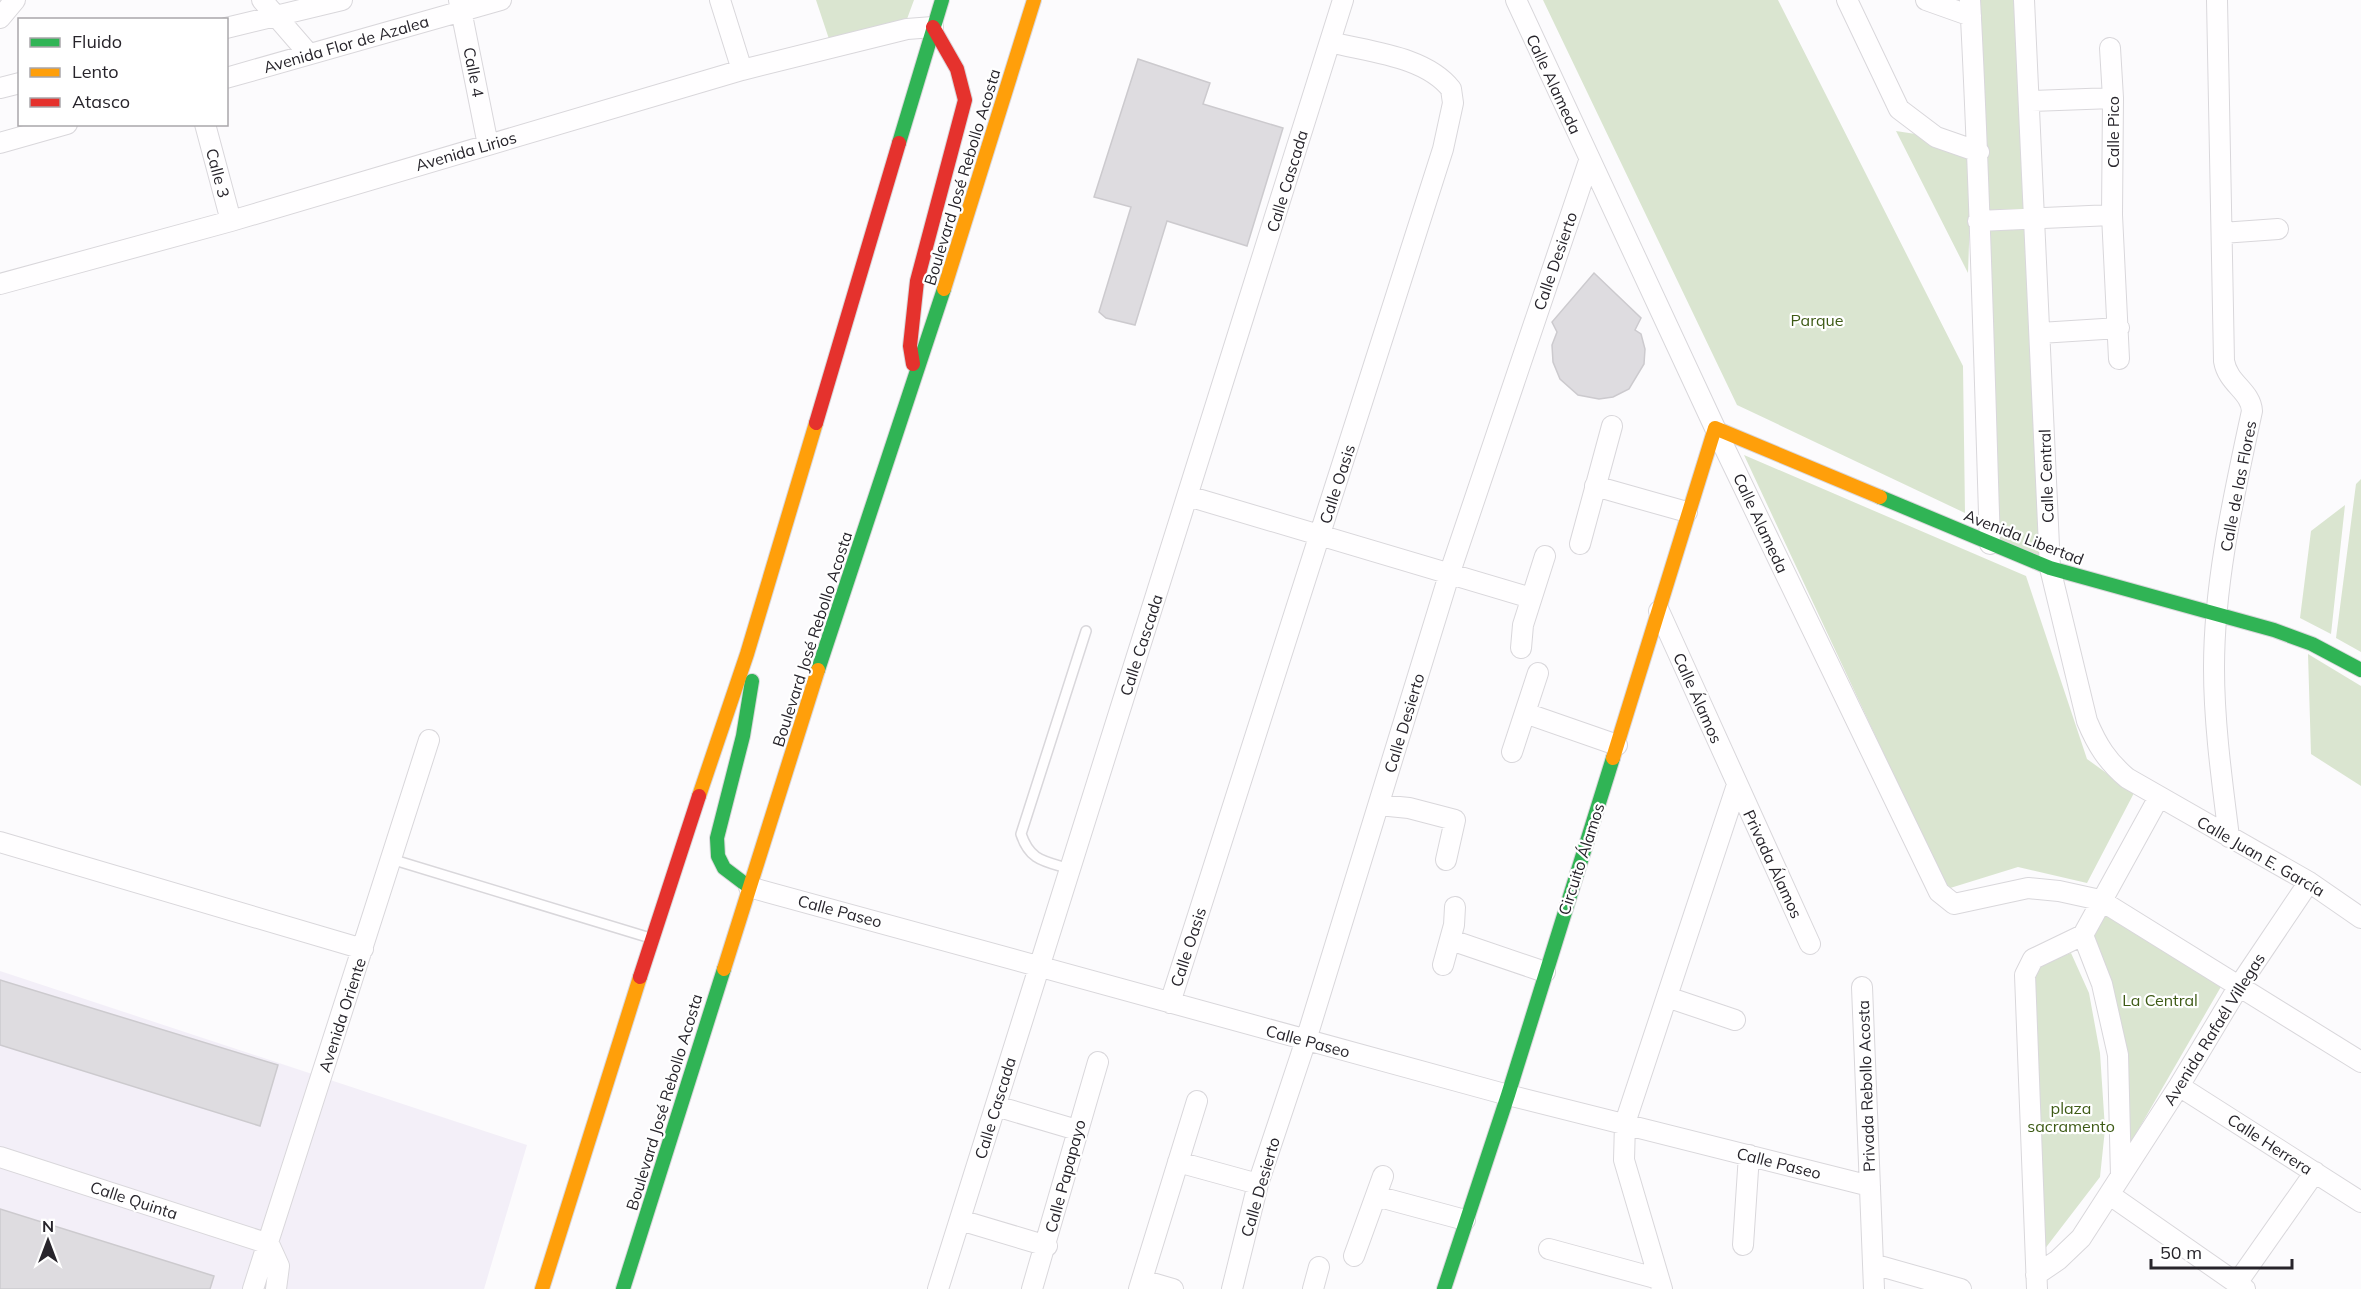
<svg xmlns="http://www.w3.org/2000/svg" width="2361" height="1289" viewBox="0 0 2361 1289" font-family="Mulish,sans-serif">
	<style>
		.built { fill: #f3eff8 }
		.green { fill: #dae5d0 }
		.building { fill: #dedce0; stroke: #cccace; stroke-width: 1.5 }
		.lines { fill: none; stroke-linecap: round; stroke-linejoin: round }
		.lane-casing { stroke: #d9d7db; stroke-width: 12 }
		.street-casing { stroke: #d9d7db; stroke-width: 22 }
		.fast-casing { stroke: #d9d7db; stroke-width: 16 }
		.slow-casing { stroke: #d9d7db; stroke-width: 16 }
		.jam-casing { stroke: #d9d7db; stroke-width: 16 }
		.lane { stroke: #fffeff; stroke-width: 9 }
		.street { stroke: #fffeff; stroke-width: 20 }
		.fast { stroke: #30b455; stroke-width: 14 }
		.slow { stroke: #ff9f0a; stroke-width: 14 }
		.jam { stroke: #e5322d; stroke-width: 14 }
		.labels { text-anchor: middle; stroke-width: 4.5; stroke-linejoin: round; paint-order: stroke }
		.street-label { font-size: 16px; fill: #27242b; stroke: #fff }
		.park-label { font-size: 16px; fill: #3d5a15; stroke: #fff }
	</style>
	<rect width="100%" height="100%" fill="#fcfbfd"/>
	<path class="built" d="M0 971 527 1145 484 1289H0Z"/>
	<path class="green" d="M816 0H914L907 19 830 42Z
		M1543 0H1778L1963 366 1965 513 1737 405Z
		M1974 0H2022L2029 215 1981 218Z
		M1896 131 1922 135 1972 156 1968 273Z
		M2031 221 2044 557 1993 540 1981 224Z
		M1744 455 2026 576 2087 759 2134 793 2087 883 2018 867 1947 889Z
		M2361 479V652L2336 638 2356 484Z
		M2345 505 2331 634 2300 618 2311 531Z
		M2308 654 2361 686V786L2311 754Z
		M2102 910 2222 985 2130 1144 2087 935Z
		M2071 953 2089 993 2100 1053 2105 1129 2100 1177 2044 1250 2033 972 2045 962Z"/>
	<path class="building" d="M1138 59 1210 83 1203 104 1283 128 1247 246 1167 221 1135 325 1106 318 1099 312 1131 207 1094 197Z
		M1594 273 1641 318 1635 330 1641 334 1645 349 1644 364 1629 389 1613 397 1599 399 1578 395 1560 379 1553 362 1552 345 1557 332 1552 322Z
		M0 980 278 1065 260 1126 0 1045Z
		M0 1209 214 1276 210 1289H0Z"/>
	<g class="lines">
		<defs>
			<path id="lane" d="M391 859 647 937
				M1070 869C1044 861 1030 861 1021 834L1086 631"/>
			<path id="street" d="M262 0 308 53
				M459 0 488 145
				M720 0 742 70
				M1516 0 1715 428 1939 892 1954 904 2028 888 2059 891 2100 900 2361 1062
				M1847 0 1899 109 1936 137 1979 152
				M1926 0 1971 16
				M1970 0C1980 181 1984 363 1990 544
				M2024 0 2050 568 2087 721C2097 745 2107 761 2127 778L2309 882 2361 918
				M2217 0 2224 361C2228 384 2251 391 2252 411 2234 495 2214 582 2214 668 2214 724 2222 781 2229 837
				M0 18 15 0
				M226 28 342 0
				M2110 48 2113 98 2112 215 2119 359
				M226 78 501 0
				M0 88 20 83
				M2029 101 2113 98
				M205 124 231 221
				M0 143 67 124
				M1978 221 2112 215
				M2222 233 2278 229
				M0 284 231 221 742 70 907 29 933 27
				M2040 333 2119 328
				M1595 486 1687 512
				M1188 496 1531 598
				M1580 544 1612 426
				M1659 611 1810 944
				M1521 648 1523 625 1545 556
				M1525 713 1617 745
				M1512 752 1538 673
				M1379 805 1409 808 1455 820 1446 860
				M0 842 363 949
				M749 887 1508 1095 1870 1186
				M2083 935 2102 984 2118 1055 2121 1176
				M1451 940 1545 972
				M1443 965 1454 925 1455 907
				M1862 987 1874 1289
				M1667 997 1735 1020
				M1170 1003 1443 149 1453 103 1451 89C1425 56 1369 52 1330 42
				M2179 1086 2361 1202
				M996 1106 1077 1130
				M0 1157 269 1244
				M1178 1162 1258 1184
				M2110 1195 2245 1289
				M1376 1196 1465 1220
				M960 1220 1047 1246
				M269 1244 279 1266 276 1289
				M1743 1245 1749 1155
				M1549 1249 1659 1279
				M1354 1256 1383 1176
				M1873 1264 1961 1289
				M2036 1275 2058 1260 2081 1238 2179 1086 2239 986 2309 882
				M1142 1280 1173 1289
				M2237 1283 2315 1172
				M253 1289 429 740
				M938 1289 1343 0
				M1032 1289 1098 1062
				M1139 1289 1197 1101
				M1232 1289 1258 1184 1306 1040 1449 575 1589 161
				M1313 1289 1319 1267
				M1662 1289 1624 1160 1625 1123 1737 785
				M2037 1289 2025 975 2033 959 2083 935 2159 797"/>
			<path id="fast" d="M899 143 942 0
				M1880 497 2050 568 2274 630 2312 644 2361 670
				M818 670 944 289
				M749 887 724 868 718 856 717 838 743 736 752 681
				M623 1289 724 969
				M1444 1289 1508 1095 1613 758"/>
			<path id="slow" d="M944 289 1034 0
				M1613 758 1715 428 1880 497
				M699 796 747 654 816 423
				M724 969 818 670
				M542 1289 640 977"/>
			<path id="jam" d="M913 364 910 346 917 281 965 100 957 69 933 27
				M816 423 899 143
				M640 977 699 796"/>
		</defs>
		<use href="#lane" class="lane-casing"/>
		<use href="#street" class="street-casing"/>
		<use href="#fast" class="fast-casing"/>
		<use href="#slow" class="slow-casing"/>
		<use href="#jam" class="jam-casing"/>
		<use href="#lane" class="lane"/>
		<use href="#street" class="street"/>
		<use href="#fast" class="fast"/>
		<use href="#slow" class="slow"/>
		<use href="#jam" class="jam"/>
	</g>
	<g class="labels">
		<g class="street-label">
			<text transform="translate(346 44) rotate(-16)" y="6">Avenida Flor de Azalea</text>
			<text transform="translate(474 72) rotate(79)" y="6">Calle 4</text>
			<text transform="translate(1554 84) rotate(65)" y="6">Calle Alameda</text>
			<text transform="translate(2113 132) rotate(-90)" y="6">Calle Pico</text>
			<text transform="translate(466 151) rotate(-16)" y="6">Avenida Lirios</text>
			<text transform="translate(218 173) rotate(75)" y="6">Calle 3</text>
			<text transform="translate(962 177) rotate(-73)" y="6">Boulevard José Rebollo Acosta</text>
			<text transform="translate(1287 181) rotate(-73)" y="6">Calle Cascada</text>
			<text transform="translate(1555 261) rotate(-71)" y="6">Calle Desierto</text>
			<text transform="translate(2046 476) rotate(-92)" y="6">Calle Central</text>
			<text transform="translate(1337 484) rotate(-72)" y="6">Calle Oasis</text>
			<text transform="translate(2238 486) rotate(-79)" y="6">Calle de las Flores</text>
			<text transform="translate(1761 523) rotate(65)" y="6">Calle Alameda</text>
			<text transform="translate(2024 537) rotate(21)" y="6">Avenida Libertad</text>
			<text transform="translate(812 639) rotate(-72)" y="6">Boulevard José Rebollo Acosta</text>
			<text transform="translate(1141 645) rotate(-72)" y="6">Calle Cascada</text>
			<text transform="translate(1698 698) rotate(66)" y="6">Calle Álamos</text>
			<text transform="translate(1404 723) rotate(-73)" y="6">Calle Desierto</text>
			<text transform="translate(2261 856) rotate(30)" y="6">Calle Juan E. García</text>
			<text transform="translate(1581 859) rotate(-72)" y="6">Circuito Álamos</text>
			<text transform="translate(1773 864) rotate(65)" y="6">Privada Álamos</text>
			<text transform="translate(840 911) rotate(15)" y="6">Calle Paseo</text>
			<text transform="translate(1188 947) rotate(-72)" y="6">Calle Oasis</text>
			<text transform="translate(342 1015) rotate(-72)" y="6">Avenida Oriente</text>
			<text transform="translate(2214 1029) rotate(-58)" y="6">Avenida Rafaél Villegas</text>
			<text transform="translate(1308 1041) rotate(15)" y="6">Calle Paseo</text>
			<text transform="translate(1866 1086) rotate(-92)" y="6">Privada Rebollo Acosta</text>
			<text transform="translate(664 1102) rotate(-73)" y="6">Boulevard José Rebollo Acosta</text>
			<text transform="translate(995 1108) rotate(-73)" y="6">Calle Cascada</text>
			<text transform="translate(2270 1144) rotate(33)" y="6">Calle Herrera</text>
			<text transform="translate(1779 1163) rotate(14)" y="6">Calle Paseo</text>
			<text transform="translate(1065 1176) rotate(-75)" y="6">Calle Papapayo</text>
			<text transform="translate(1260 1187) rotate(-74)" y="6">Calle Desierto</text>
			<text transform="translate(134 1200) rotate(18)" y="6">Calle Quinta</text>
		</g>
		<g class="park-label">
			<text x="1817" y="326">Parque</text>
			<text x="2160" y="1006">La Central</text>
			<text x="2071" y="1114">plaza<tspan x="2071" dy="18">sacramento</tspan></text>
		</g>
	</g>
	<rect x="18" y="18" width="210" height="108" fill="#ffffff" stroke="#a9a7aa" stroke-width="1.5"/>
	<rect x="30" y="38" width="30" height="9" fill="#30b455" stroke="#a9a7aa" stroke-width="1.5"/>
	<text x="72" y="48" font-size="18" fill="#27242b">Fluido</text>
	<rect x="30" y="68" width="30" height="9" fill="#ff9f0a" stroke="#a9a7aa" stroke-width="1.5"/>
	<text x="72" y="78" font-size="18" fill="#27242b">Lento</text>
	<rect x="30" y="98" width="30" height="9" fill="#e5322d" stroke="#a9a7aa" stroke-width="1.5"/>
	<text x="72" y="108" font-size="18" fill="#27242b">Atasco</text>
	<g transform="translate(48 1241)" stroke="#ffffff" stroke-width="4.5" paint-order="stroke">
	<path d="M0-4.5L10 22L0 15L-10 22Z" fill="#27242b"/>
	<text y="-9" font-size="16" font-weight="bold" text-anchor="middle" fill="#27242b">N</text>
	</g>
	<path d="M2151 1259v9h141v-9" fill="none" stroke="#27242b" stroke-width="3"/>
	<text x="2160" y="1259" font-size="18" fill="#27242b" stroke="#ffffff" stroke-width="4.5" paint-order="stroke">50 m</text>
</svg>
